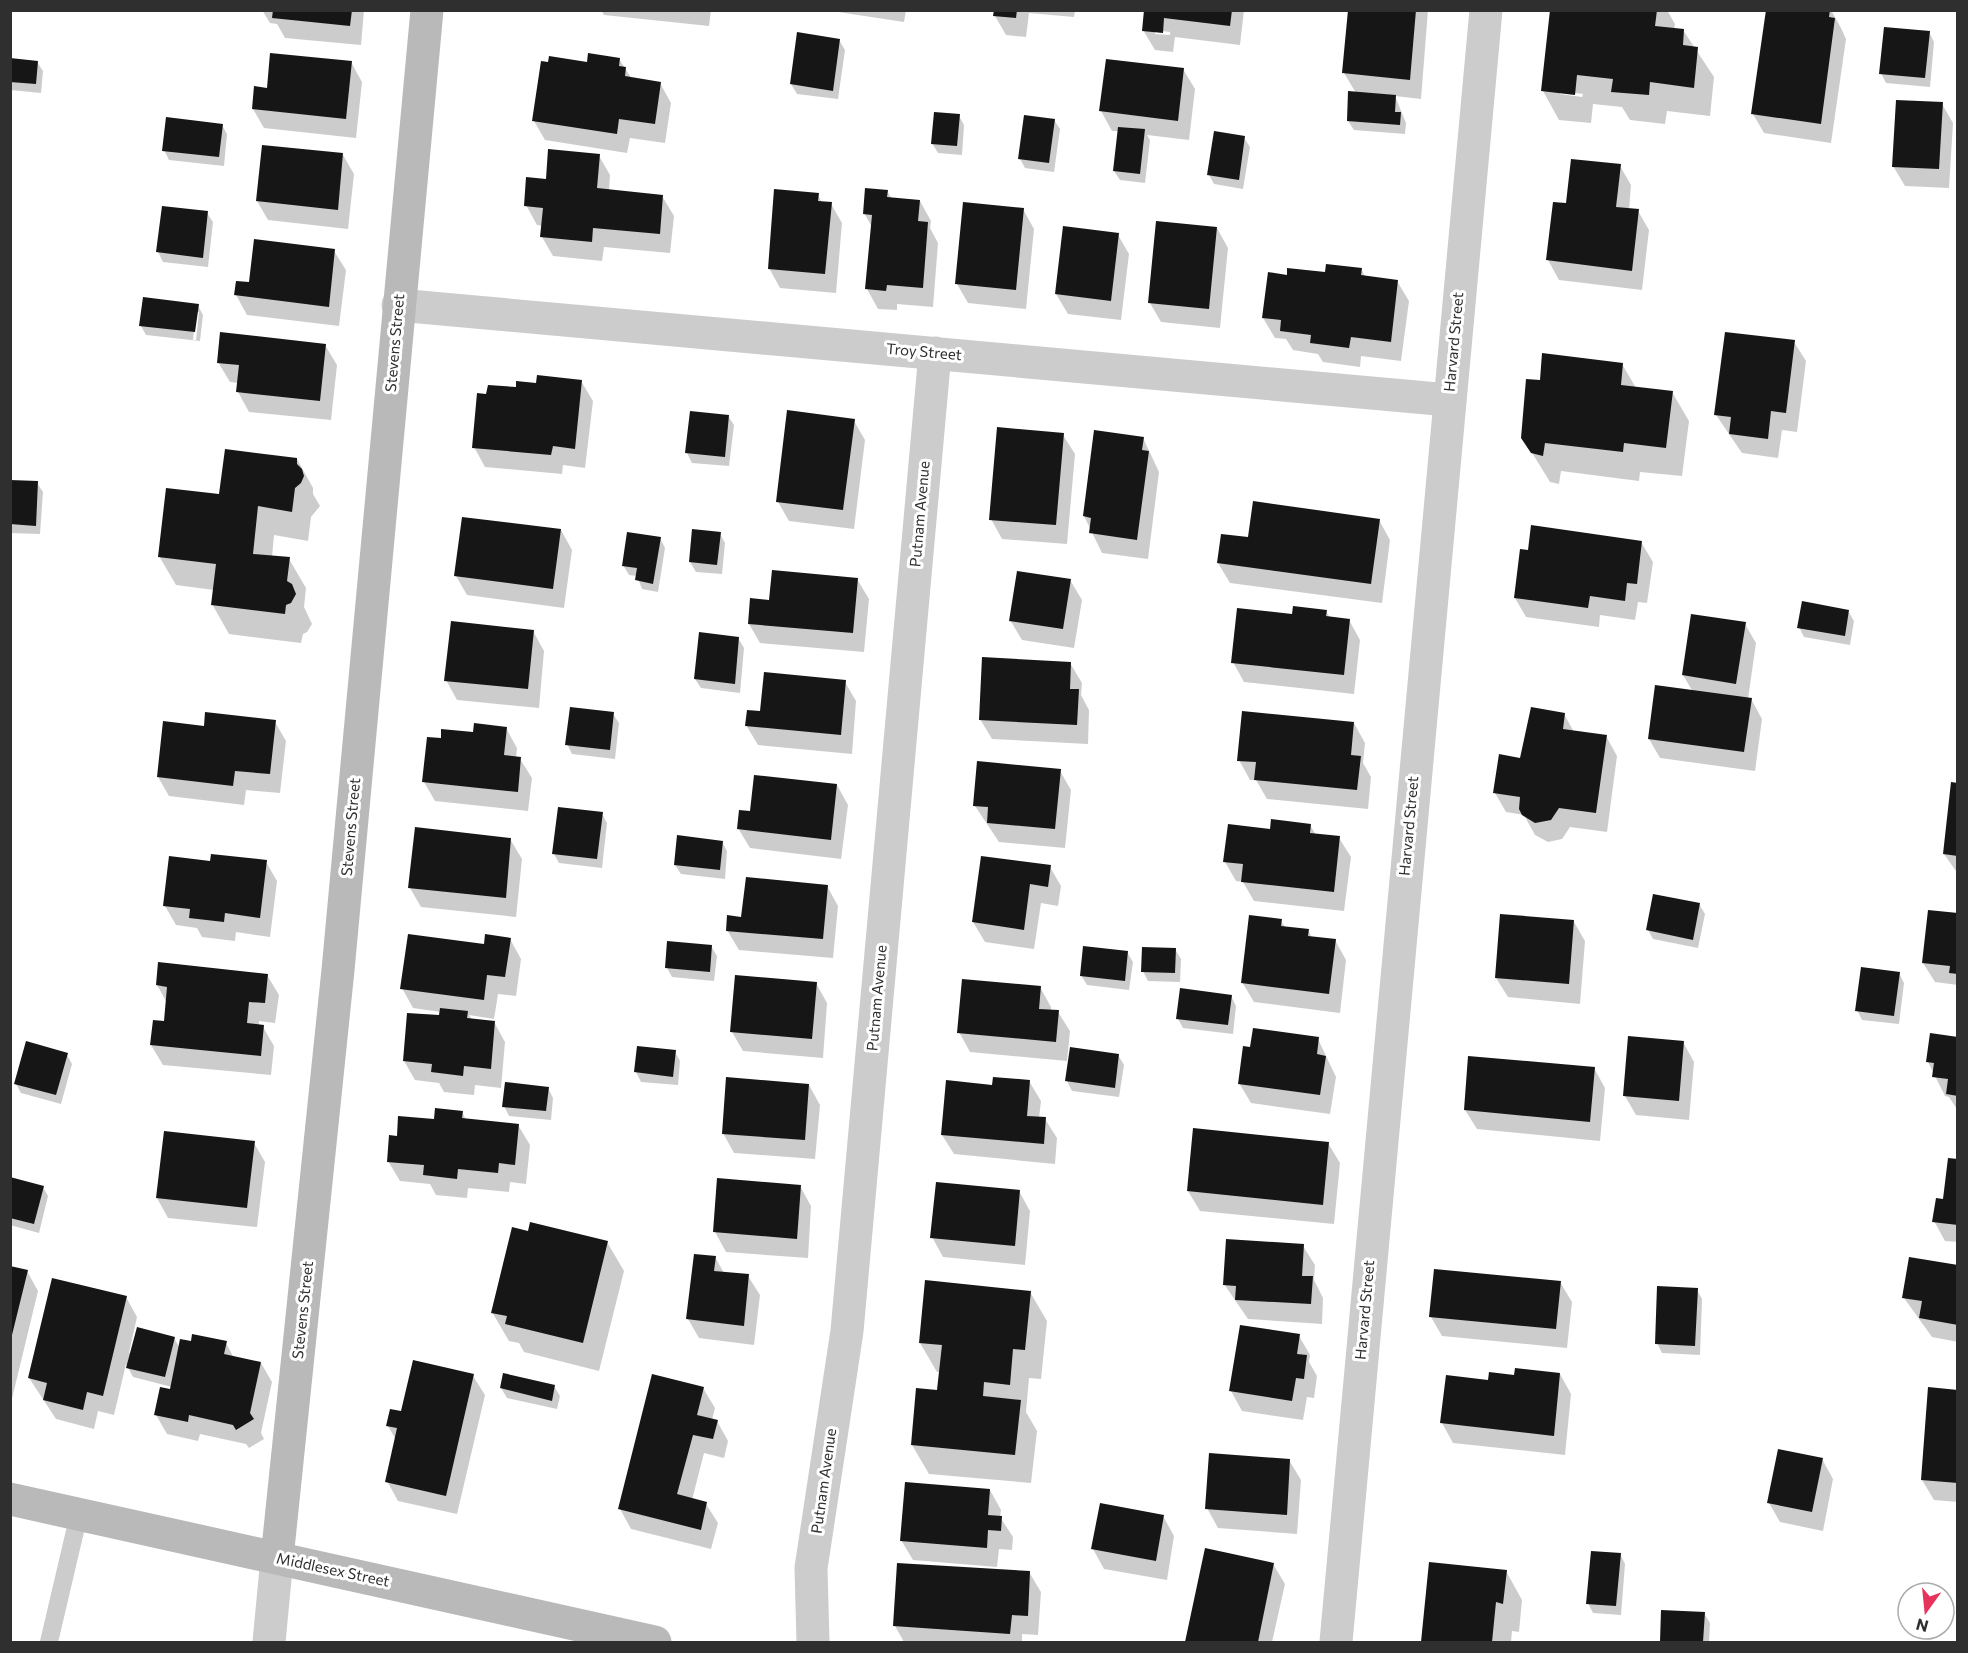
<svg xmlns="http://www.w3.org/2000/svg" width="1968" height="1653" viewBox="0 0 1968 1653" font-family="Commissioner,sans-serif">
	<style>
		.shadow { fill: #0003; fill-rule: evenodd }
		.building { fill: #161616 }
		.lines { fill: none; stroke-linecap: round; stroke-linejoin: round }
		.lane { stroke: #ccc; stroke-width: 18 }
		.street { stroke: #ccc; stroke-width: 33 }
		.secondary { stroke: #b9b9b9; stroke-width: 33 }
		.labels { text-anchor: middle; stroke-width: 6; stroke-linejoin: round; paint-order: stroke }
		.street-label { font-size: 15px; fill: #2f2f2f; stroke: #fff }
	</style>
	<rect width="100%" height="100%" fill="#fff"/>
	<path class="shadow" d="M262 10H364L361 45 285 38 277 24 270 23Z
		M601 10H711L709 26 604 15Z
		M825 10H906L904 22Z
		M995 10H1075L1074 17 1029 13 1026 37 1006 35 995 16Z
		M1146 10H1244L1240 45 1175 37 1173 52 1155 50 1143 30ZM1155 30 1170 32V35L1155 34Z
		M1349 10H1428L1421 99 1395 96 1406 123 1405 134 1354 130 1348 121 1356 93 1344 73Z
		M1552 10H1667L1675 24 1674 30H1683L1714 77 1710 116 1667 111 1665 124 1630 120 1622 107 1593 104 1591 123 1559 120 1543 91ZM1560 91 1583 94 1582 97 1560 94Z
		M1768 10H1831L1841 28 1846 39 1831 143 1764 133 1753 114Z
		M1929 32 1934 42 1930 87 1886 83 1881 73Z
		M839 40 845 50 838 99 797 94 791 84Z
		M619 59 632 79 660 83 671 103 665 143 630 138 627 153 545 140 534 121 588 63Z
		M10 60 37 62 43 71 41 93 10 90Z
		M351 62 362 82 356 138 264 128 253 109 268 90Z
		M1183 69 1195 89 1189 140 1147 135 1150 140 1145 183 1120 180 1114 171 1119 131H1112L1101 111Z
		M1942 104 1953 123 1949 188 1905 186 1893 166Z
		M959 116 964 125 962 155 938 153 932 143Z
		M1054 120 1060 129 1054 172 1025 168 1020 159Z
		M222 125 227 134 224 166 169 160 164 150Z
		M1244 138 1250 147 1243 189 1214 184 1209 175Z
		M343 155 354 174 348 229 268 220 257 201Z
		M599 156 610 175 609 191 662 196 674 216 670 253 604 247 602 261 553 256 542 237 543 226 537 225 526 205 547 181Z
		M1620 166 1631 185 1629 210 1638 211 1649 230 1642 290 1559 280 1548 260 1567 205Z
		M887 191 892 199 920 201 931 221 930 228 938 243 933 307 897 304V310L878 309 867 289 872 227 864 213Z
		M818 195 822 203 831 204 842 223 836 293 780 288 769 268Z
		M1023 209 1034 229 1026 309 968 303 957 284Z
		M207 213 213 222 208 267 163 262 158 252Z
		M1217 228 1228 248 1220 328 1161 322 1150 303Z
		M1118 235 1129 254 1121 320 1068 314 1056 294Z
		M334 251 346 270 339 326 247 315 236 295 250 284Z
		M1361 269 1366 278 1397 281 1409 301 1401 361 1361 356 1360 367 1323 362 1318 354 1293 350 1286 339 1275 338 1263 318 1326 274Z
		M198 306 203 315 200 341 146 335 141 326ZM196 312H199L196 340H193Z
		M1794 342 1806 361 1797 432 1782 430 1778 458 1742 453 1716 415Z
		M325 345 337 365 331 420 249 412 238 392 239 383 230 382 218 362Z
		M1622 364 1636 388 1672 392 1689 421 1682 476 1640 472 1639 481 1561 471 1559 484 1550 482 1523 438 1541 382Z
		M581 381 593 401 585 468 563 465 562 474 485 467 474 447 488 395 537 385Z
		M728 416 734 425 729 466 692 463 687 453Z
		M854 421 865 440 854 529 789 521 778 502Z
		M1063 435 1075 454 1067 544 1002 539 991 519Z
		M1143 438 1159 472 1148 559 1102 553 1084 516Z
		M297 459 313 488V494L320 506 311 517 308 541 274 535 272 557 289 559 306 588 304 607 312 624 307 632 303 634 301 643 229 634 212 604 214 590 176 585 159 556 221 496Z
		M10 481 37 483 43 492 40 534 10 533Z
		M1379 520 1390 540 1382 603 1230 583 1218 563 1250 539Z
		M561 530 572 550 564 608 467 595 456 576Z
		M720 534 725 543 722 574 696 572 690 562Z
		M660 538 665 548 658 592 642 589 637 576 629 575 623 565Z
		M1641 542 1653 562 1647 603 1638 602 1635 620 1600 615 1599 627 1526 617 1515 598Z
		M857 579 869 599 864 652 760 643 749 624 770 601Z
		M1070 580 1082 600 1074 648 1022 640 1010 620Z
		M1326 611 1330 618 1349 620 1360 640 1354 694 1244 682 1233 662 1293 615Z
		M1848 611 1854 621 1850 645 1804 637 1799 627Z
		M1745 624 1756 643 1748 699H1751L1762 719 1755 771 1660 758 1649 739 1693 692 1683 675Z
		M533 631 544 651 539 708 457 700 446 680Z
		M738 638 744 648 740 693 701 688 695 679Z
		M1070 663 1082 683 1081 695 1089 710 1088 744 992 739 980 719Z
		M845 682 856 701 852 754 758 745 746 725 762 713Z
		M613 714 619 723 615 759 572 754 567 744Z
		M1564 714 1574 732 1606 736 1617 756 1607 832 1570 827 1562 839 1548 842 1535 835 1524 815 1506 812 1495 793Z
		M275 722 286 741 280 793 246 790 244 805 169 796 158 777 205 728Z
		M1354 723 1365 743 1363 763 1371 777 1368 809 1267 799 1256 780H1250L1239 760Z
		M506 728 517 748 516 758 520 759 532 778 528 811 435 801 424 782 442 740Z
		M1060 771 1071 790 1065 848 999 842 975 806Z
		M837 785 848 805 841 859 750 848 738 828 751 813Z
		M1958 785V874L1944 854Z
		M602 814 607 823 602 868 559 863 554 854Z
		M1310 825 1316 835 1339 838 1351 857 1344 911 1254 901 1243 882 1236 881 1225 862 1271 830Z
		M510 839 522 859 516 917 421 907 410 888Z
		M722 842 727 851 725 879 681 874 675 865Z
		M266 862 277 881 270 937 236 932 235 941 202 937 197 928 176 925 165 906 212 863Z
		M1050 867 1061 886 1058 906 1041 903 1034 949 985 942 973 922Z
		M827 886 838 906 833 958 739 950 727 930 743 918Z
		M1699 904 1705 914 1698 948 1653 939 1648 930Z
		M1958 915V985L1935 982 1923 963Z
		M1281 921 1285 927 1308 930 1312 938 1335 940 1346 960 1340 1013 1254 1002 1242 982Z
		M1574 922 1585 941 1580 1004 1508 997 1496 978Z
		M510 939 521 959 516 996 498 994 494 1019 469 1015 472 1020 494 1022 505 1042 501 1088 475 1085 474 1095 444 1092 439 1083 415 1080 404 1061 440 1017 441 1012 413 1008 402 988 485 946Z
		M711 946 717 956 714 981 672 977 667 968Z
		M1175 949 1181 959 1180 982 1148 981 1143 971Z
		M1127 952 1133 962 1129 990 1087 985 1081 975Z
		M1899 973 1904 983 1899 1024 1862 1020 1857 1010Z
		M267 975 279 995 275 1023 259 1021V1026L263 1027 274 1046 271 1075 163 1065 151 1045 165 1022 167 1003 157 985Z
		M816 983 827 1003 823 1058 743 1051 732 1032Z
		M1040 987 1051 1007V1011L1058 1012 1070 1031 1067 1061 970 1052 959 1032Z
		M1231 996 1236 1006 1233 1034 1183 1028 1178 1019Z
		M1958 1038V1111L1949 1097 1945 1096 1928 1062Z
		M1318 1039 1336 1077 1330 1114 1251 1103 1239 1083 1251 1048Z
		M1683 1042 1694 1062 1689 1120 1636 1115 1625 1096Z
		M675 1052 680 1061 678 1085 641 1082 636 1072Z
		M67 1055 72 1064 61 1104 21 1093 16 1084Z
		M1118 1055 1124 1065 1119 1097 1072 1091 1067 1081Z
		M1594 1068 1605 1088 1600 1141 1477 1129 1465 1110Z
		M1029 1081 1041 1101 1039 1118 1045 1119 1057 1138 1055 1164 954 1154 942 1135 993 1086Z
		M809 1085 820 1105 815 1159 734 1153 723 1133Z
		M548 1088 553 1098 551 1120 509 1116 504 1106Z
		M462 1112 466 1120 518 1125 530 1145 526 1184 510 1182 509 1192 468 1188 467 1198 436 1195 430 1184 400 1181 388 1161 398 1137Z
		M254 1143 265 1162 257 1227 168 1218 157 1198Z
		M1328 1143 1340 1163 1334 1224 1200 1211 1188 1191Z
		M1958 1160V1242L1945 1241 1934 1221Z
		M10 1179 43 1187 48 1196 39 1233 10 1225Z
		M719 1180 800 1186 811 1206 808 1258 726 1252 715 1232Z
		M1019 1191 1030 1211 1025 1265 943 1257 932 1237Z
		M607 1242 624 1271 599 1371 524 1352 519 1343 509 1341 492 1312Z
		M1303 1246 1315 1265 1314 1280 1323 1298 1322 1324 1248 1319 1224 1284Z
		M715 1257 724 1273 748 1276 760 1295 754 1345 699 1338 688 1319Z
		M10 1267 27 1271 38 1291 10 1407Z
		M1958 1267V1342L1932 1337 1904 1298Z
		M1560 1282 1572 1302 1567 1348 1442 1336 1431 1317Z
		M1697 1290 1702 1299 1700 1355 1662 1353 1657 1343Z
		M1030 1292 1047 1321 1041 1379 1029 1378 1026 1412 1037 1431 1031 1483 929 1474 912 1445 939 1391 941 1372H937L920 1343Z
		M126 1297 137 1317 129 1353 174 1338 180 1348 226 1343 234 1358 261 1363 272 1382 261 1433 264 1439 249 1448 246 1444 200 1434 198 1441 167 1434 156 1415 172 1387 133 1377 126 1364 114 1415 98 1411 94 1429 56 1419 29 1378Z
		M1299 1336 1310 1355 1309 1362 1317 1376 1314 1398 1307 1397 1303 1420 1242 1411 1231 1391Z
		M1560 1374 1571 1394 1565 1455 1453 1443 1442 1423 1489 1382Z
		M473 1376 485 1395 457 1514 398 1501 387 1481 396 1440 388 1426 403 1413Z
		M554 1386 560 1396 557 1409 507 1398 501 1388Z
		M703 1388 715 1408 712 1420 717 1421 728 1441 724 1458 704 1453 692 1500 706 1504 718 1523 711 1549 631 1529 620 1509Z
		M1958 1391V1502L1934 1500 1922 1480Z
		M1822 1459 1833 1479 1823 1531 1780 1522 1769 1503Z
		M1289 1460 1301 1480 1297 1534 1218 1528 1207 1508Z
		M990 1490 1001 1510 1000 1517 1013 1537 1012 1550 999 1549 997 1567 913 1560 901 1540Z
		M1163 1516 1174 1536 1167 1580 1104 1569 1093 1549Z
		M1206 1550 1273 1564 1285 1584 1272 1642H1187Z
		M1620 1554 1625 1564 1621 1615 1593 1613 1588 1603Z
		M1430 1564 1506 1571 1522 1600 1519 1632 1512 1631 1511 1642H1423Z
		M1029 1572 1041 1592 1038 1635 1022 1634V1642H904L895 1626Z
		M1663 1611 1704 1613 1710 1623 1709 1642H1661Z"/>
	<path class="building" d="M273 10H352L350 26 272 18Z
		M994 10H1017L1016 18 993 16Z
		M1144 10H1232L1230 26 1164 18 1163 33 1142 31Z
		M1348 10H1416L1410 80 1342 73Z
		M1550 10H1657L1655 26 1684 29 1683 45 1698 47 1694 88 1650 82 1649 95 1611 92 1613 79 1577 75 1575 95 1541 91Z
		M1766 10H1830L1829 17 1835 18 1821 124 1751 114Z
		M1884 27 1930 31 1925 78 1879 74Z
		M797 32 840 39 833 91 790 84Z
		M270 53 352 61 346 119 252 109 254 86 267 88Z
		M588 53 620 58 619 66 626 67 625 76 661 82 655 124 619 119 617 134 532 121 541 61 548 62 549 56 587 62Z
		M10 58 38 61 36 84 10 82Z
		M1106 59 1184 68 1178 121 1099 111Z
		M1348 91 1396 95 1395 112H1401L1400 125 1347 121Z
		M1896 100 1943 102 1939 169 1892 167Z
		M934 112 960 114 957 146 931 144Z
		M1024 115 1055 119 1049 163 1018 159Z
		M166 117 223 124 219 157 162 151Z
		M1118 127 1145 129 1140 174 1113 171Z
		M1214 131 1245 136 1239 180 1207 175Z
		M262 145 343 153 338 210 256 201Z
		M548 149 600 154 597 188 663 195 660 234 593 228 592 242 540 237 543 208 524 206 526 177 546 179Z
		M1571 159 1621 164 1616 207 1639 209 1632 271 1546 260 1553 202 1566 203Z
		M865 188 888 190 887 197 920 200 918 221 928 222 923 288 887 285 886 291 865 289 872 215 863 214Z
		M774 189 819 193 818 201 832 202 825 274 768 269Z
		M963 202 1024 208 1016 290 955 284Z
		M162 206 208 211 203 258 156 252Z
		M1156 221 1217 227 1209 309 1148 303Z
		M1063 226 1119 233 1111 301 1055 294Z
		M254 239 335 249 329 307 234 295 236 281 249 282Z
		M1326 264 1362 268 1361 275 1398 280 1391 342 1351 337 1349 348 1310 343 1311 335 1280 331 1281 320 1262 318 1268 272 1287 275V268L1325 272Z
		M143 297 199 304 195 332 139 326Z
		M220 332 326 344 320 401 236 392 239 365 217 363Z
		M1725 332 1795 340 1786 413 1771 411 1768 439 1729 434 1731 417 1714 415Z
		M1542 353 1623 363 1621 385 1673 391 1666 448 1624 443 1623 452 1545 443 1543 456 1531 453 1521 438 1526 379 1540 380Z
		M537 375 582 380 575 449 553 446 551 455 472 448 477 393 486 394 488 385 516 387V381L536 383Z
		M787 410 855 419 843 510 776 502Z
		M690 411 729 415 725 457 685 453Z
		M997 427 1064 433 1056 525 989 520Z
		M1094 430 1144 437 1142 450 1149 451 1137 540 1089 533 1091 518 1083 516Z
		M225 449 297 458V464L302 469 304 476 301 483 295 488 292 512 258 506 253 554 290 557 287 581 292 584 296 594 291 603 286 605 285 614 211 605 216 564 158 557 166 488 219 494Z
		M10 480 38 481 36 526 10 524Z
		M1253 501 1380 519 1371 584 1217 563 1221 534 1248 537Z
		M462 517 561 529 553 589 454 576Z
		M1531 525 1642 541 1637 584 1627 583 1625 601 1590 596 1588 608 1514 598 1520 549 1528 550Z
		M692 529 721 532 717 565 689 562Z
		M627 532 661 537 653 584 635 580 637 568 622 566Z
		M772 570 858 578 853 633 748 624 750 598 769 600Z
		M1017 571 1071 579 1063 629 1009 621Z
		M1802 601 1849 610 1845 636 1797 628Z
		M1293 606 1327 610 1326 616 1350 619 1344 675 1231 663 1237 608 1292 614Z
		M1691 614 1746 622 1736 684 1682 675Z
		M451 621 534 630 528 689 444 681Z
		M699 632 739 637 735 684 694 679Z
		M982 657 1071 662 1070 689H1079L1077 725 979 720Z
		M764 672 846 680 841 735 745 726 747 710 760 711Z
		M1655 685 1752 698 1744 752 1648 739Z
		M570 707 614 712 610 750 565 745Z
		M1531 707 1565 713 1563 729 1607 735 1596 813 1559 808 1551 820 1535 823 1522 815 1519 809 1520 797 1493 793 1499 754 1520 758Z
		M1242 711 1354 722 1351 755 1361 756 1357 790 1254 780 1256 762 1237 761Z
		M205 712 276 720 270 774 235 771 233 786 157 777 163 721 204 726Z
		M474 723 507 727 504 755 521 757 518 792 422 782 427 737 441 738V729L473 732Z
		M977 761 1061 769 1055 829 987 823 988 807 973 806Z
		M754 775 837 784 831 840 737 829 739 810 750 811Z
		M1951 782 1958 783V856L1943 854Z
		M558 807 603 812 597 859 552 854Z
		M1271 819 1311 824 1310 833 1340 836 1334 892 1241 882 1243 864 1223 862 1228 824 1270 829Z
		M415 827 511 838 506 898 408 888Z
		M677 835 723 841 720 870 674 865Z
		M211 854 267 860 260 918 225 913 224 922 189 918 190 909 163 906 169 856 210 861Z
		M981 856 1051 865 1048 887 1030 884 1024 930 972 922Z
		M746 877 828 885 823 939 726 931 727 915 741 917Z
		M1653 894 1700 903 1693 940 1646 930Z
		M1928 910 1958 913V974L1949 973 1950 966 1922 963Z
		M1500 914 1574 920 1569 984 1495 978Z
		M1249 915 1282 919 1281 926 1309 929 1308 936 1336 939 1329 994 1241 983Z
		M408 934 484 944 485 934 511 938 505 977 487 975 484 1000 400 989Z
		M667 941 712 945 710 972 665 968Z
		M1083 946 1128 951 1125 981 1080 976Z
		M1142 947 1176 948 1175 973 1141 972Z
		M158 962 268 974 265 1003 249 1002 247 1023 264 1025 261 1056 150 1045 153 1020 164 1021 167 987 156 985Z
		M1861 967 1900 972 1894 1016 1855 1011Z
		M735 975 817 982 812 1039 730 1032Z
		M962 979 1041 986 1039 1009 1059 1010 1056 1042 957 1033Z
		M1180 988 1232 995 1228 1025 1176 1019Z
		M440 1008 468 1011 467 1018 495 1021 491 1069 464 1066 463 1076 431 1072 432 1064 403 1061 407 1013 439 1015Z
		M1253 1028 1319 1037 1317 1054 1326 1056 1320 1095 1238 1084 1243 1046 1250 1047Z
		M1930 1033 1958 1037V1096L1946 1094 1948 1079 1932 1077 1934 1063 1926 1062Z
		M1628 1036 1684 1041 1679 1101 1623 1096Z
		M26 1041 68 1053 56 1095 14 1084Z
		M637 1046 676 1050 673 1077 634 1072Z
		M1070 1047 1119 1054 1115 1088 1065 1081Z
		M1468 1056 1595 1067 1590 1122 1464 1110Z
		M726 1077 809 1084 805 1140 722 1134Z
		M993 1077 1030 1080 1027 1116 1046 1117 1044 1144 941 1135 946 1080 992 1085Z
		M505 1082 549 1087 546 1111 502 1107Z
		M435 1108 463 1111 462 1118 519 1124 515 1165 499 1163 498 1173 458 1169 457 1179 423 1175 424 1165 387 1162 389 1135 397 1136 398 1116 434 1119Z
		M1193 1128 1329 1142 1323 1205 1187 1191Z
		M164 1131 255 1141 247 1208 156 1198Z
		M1948 1158 1958 1159V1225L1932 1222 1936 1198 1943 1199Z
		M10 1177 44 1186 34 1224 10 1218Z
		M717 1178 801 1185 797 1239 713 1232Z
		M936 1182 1020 1190 1015 1246 930 1238Z
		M530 1222 608 1241 583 1343 505 1324 507 1316 491 1313 512 1227 528 1231Z
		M1226 1239 1304 1244 1302 1276H1313L1311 1304 1235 1300 1236 1286 1223 1285Z
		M694 1254 716 1256 714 1271 749 1274 744 1326 686 1319Z
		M1909 1257 1958 1265V1325L1919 1318 1922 1301 1902 1298Z
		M10 1266 28 1270 11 1339H10Z
		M1434 1269 1561 1281 1556 1329 1429 1317Z
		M52 1278 127 1296 103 1396 87 1392 83 1410 43 1400 47 1383 28 1378Z
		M925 1280 1031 1291 1025 1350 1013 1349 1010 1385 984 1382 983 1396 1021 1400 1015 1455 911 1445 916 1388 937 1390 942 1345 919 1343Z
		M1657 1286 1698 1288 1695 1346 1655 1344Z
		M1240 1325 1300 1334 1297 1354 1307 1355 1304 1379 1296 1378 1292 1401 1229 1391Z
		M137 1327 175 1337 165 1377 126 1368Z
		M192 1334 227 1341 224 1354 261 1362 250 1413 254 1419 236 1430 233 1425 189 1415 188 1422 154 1415 160 1387 170 1389 180 1339 191 1341Z
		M413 1360 474 1374 446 1496 385 1482 397 1428 386 1426 390 1409 401 1411Z
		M1515 1368 1560 1373 1554 1436 1440 1423 1446 1375 1488 1380 1489 1372 1514 1375Z
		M503 1373 555 1385 552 1401 500 1388Z
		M652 1374 704 1387 697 1415 718 1420 713 1439 693 1435 677 1494 707 1502 701 1530 618 1509Z
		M1928 1387 1958 1390V1483L1921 1480Z
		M1778 1449 1823 1458 1812 1512 1767 1503Z
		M1209 1453 1290 1459 1287 1515 1205 1509Z
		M905 1482 990 1489 988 1515 1002 1516 1001 1531 988 1530 987 1548 900 1541Z
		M1100 1503 1164 1515 1156 1561 1091 1549Z
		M1205 1548 1274 1563 1258 1642H1185Z
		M1591 1551 1621 1553 1616 1606 1586 1604Z
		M1429 1562 1507 1570 1503 1604 1496 1602 1492 1642H1421Z
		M897 1563 1030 1571 1028 1616 1012 1615 1010 1634 893 1626Z
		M1661 1610 1705 1612 1703 1642H1660Z"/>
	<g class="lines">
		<path class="lane" d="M49 1642 79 1514"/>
		<path class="street" d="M398 305 1449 400
			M269 1642 277 1558
			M813 1642 811 1568 847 1331 935 353
			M1336 1642 1486 10"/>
		<path class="secondary" d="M10 1499 655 1642
			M277 1558 338 970 427 10"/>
	</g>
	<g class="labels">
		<g class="street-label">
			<text transform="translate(1454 342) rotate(-85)" y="5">Harvard Street</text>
			<text transform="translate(395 343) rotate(-85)" y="5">Stevens Street</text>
			<text transform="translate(924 352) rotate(5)" y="5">Troy Street</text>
			<text transform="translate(920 514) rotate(-85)" y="5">Putnam Avenue</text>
			<text transform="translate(1409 826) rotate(-85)" y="5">Harvard Street</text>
			<text transform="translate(351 827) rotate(-85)" y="5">Stevens Street</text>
			<text transform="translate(877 998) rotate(-85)" y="5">Putnam Avenue</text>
			<text transform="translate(303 1310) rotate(-84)" y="5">Stevens Street</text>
			<text transform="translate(1365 1310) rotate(-85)" y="5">Harvard Street</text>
			<text transform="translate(824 1481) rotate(-82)" y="5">Putnam Avenue</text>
			<text transform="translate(333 1570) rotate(12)" y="5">Middlesex Street</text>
		</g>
	</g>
	<rect width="1968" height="1653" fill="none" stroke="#2f2f2f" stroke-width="24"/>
	<g transform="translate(1926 1611) rotate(195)"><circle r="28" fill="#ffffff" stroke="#acacac" stroke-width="1.5"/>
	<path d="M0-4.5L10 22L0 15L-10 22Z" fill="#e5335c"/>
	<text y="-9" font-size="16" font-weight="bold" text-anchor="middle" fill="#2f2f2f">N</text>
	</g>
</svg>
